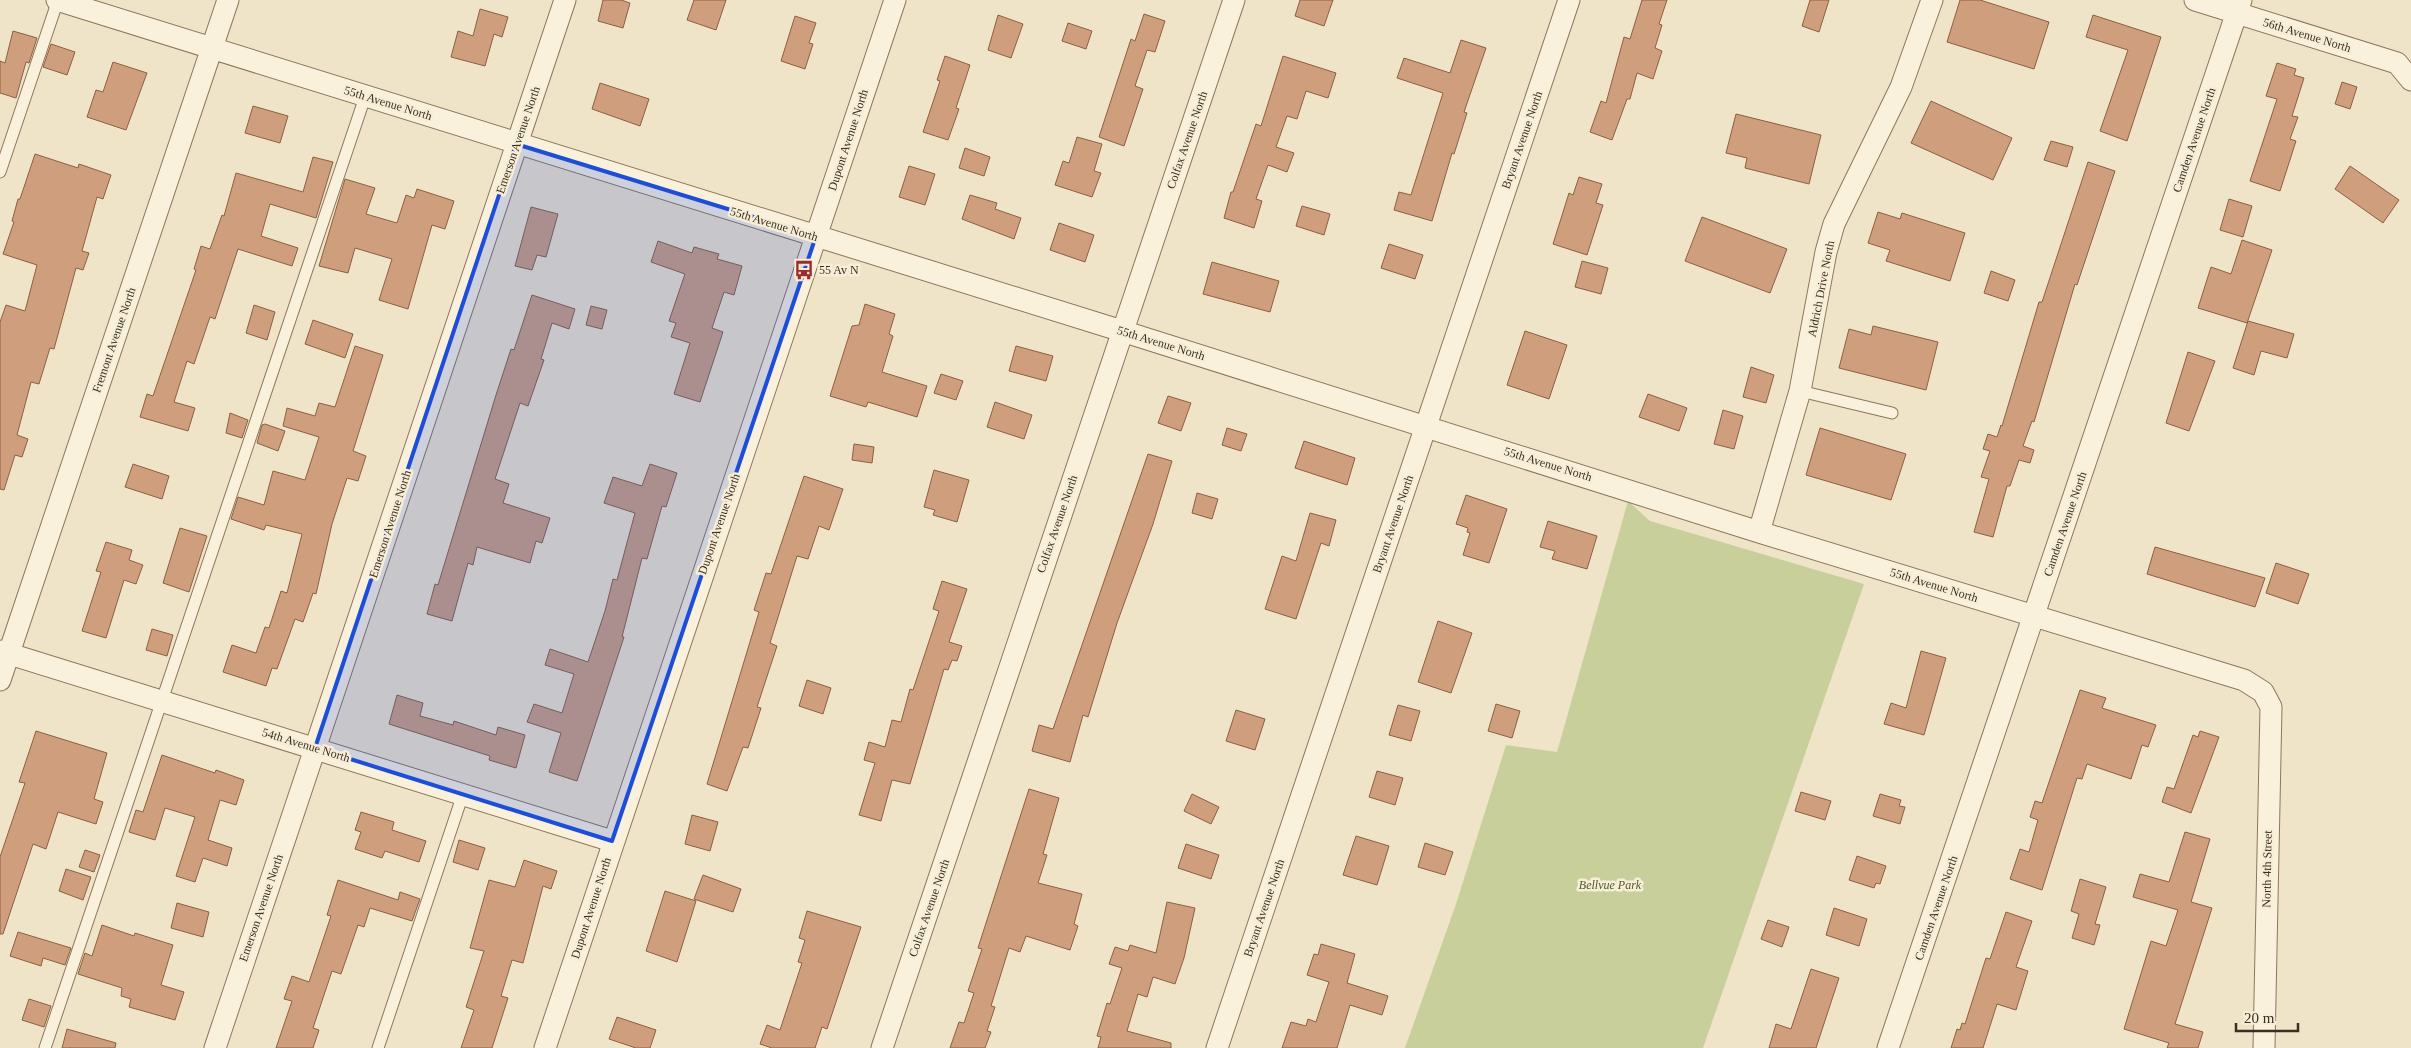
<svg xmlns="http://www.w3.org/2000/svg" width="2411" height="1048" viewBox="0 0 2411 1048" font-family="'Times New Roman',serif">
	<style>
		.green { fill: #c9cf9b }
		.building { fill: #cf9f7d; stroke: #8d5f41 }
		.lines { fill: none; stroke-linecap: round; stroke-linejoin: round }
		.service-casing { stroke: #8d765c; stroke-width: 13 }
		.minor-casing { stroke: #8d765c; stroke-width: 23 }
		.service { stroke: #faf1dc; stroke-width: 11 }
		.minor { stroke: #faf1dc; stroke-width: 21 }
		.marked { fill: #1d4ed8; fill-opacity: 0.2; stroke: #1d4ed8; stroke-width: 4; stroke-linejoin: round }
		.labels { text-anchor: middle; stroke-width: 5; stroke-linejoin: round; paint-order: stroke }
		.street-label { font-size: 12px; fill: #3d2e20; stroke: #f7eed8 }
		.poi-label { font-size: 12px; fill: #3d2e20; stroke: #f7eed8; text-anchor: start }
		.park-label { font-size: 12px; font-style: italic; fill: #4d5a26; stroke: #f7eed8 }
	</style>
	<rect width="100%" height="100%" fill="#f0e4c8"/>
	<path class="green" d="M1628 501 1650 521 1864 584 1703 1048H1405L1456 904 1506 745 1557 752Z"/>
	<path class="building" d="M603 0H621L630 3 623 28 598 21Z
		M694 0H726L716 30 687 20Z
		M1300 0H1333L1324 26 1295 16Z
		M1642 0H1667L1659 24 1662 25 1655 48 1662 51 1653 79 1637 73 1630 99H1627L1612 140 1590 132 1601 101 1606 103 1624 37 1630 39Z
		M1810 0H1829L1819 32 1802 26Z
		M1960 0H1980L2049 22 2034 69 1947 42Z
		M480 9 508 17 502 37 494 34 485 66 451 57 458 31 473 36Z
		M1144 14 1165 21 1155 52 1147 50 1135 86 1143 89 1124 146 1099 137 1131 39 1135 41Z
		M998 15 1023 24 1011 58 988 50Z
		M2093 15 2161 37 2127 141 2100 131 2128 50 2086 37Z
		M795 16 816 23 809 43 813 44 805 69 781 61Z
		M1068 23 1092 31 1086 49 1062 41Z
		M13 31 37 38 29 63 26 62 16 98 0 93V61L5 63Z
		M1461 40 1486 48 1464 112 1467 113 1454 154 1452 153 1432 221 1394 210 1399 192 1411 195 1443 93 1397 78 1404 58 1450 73Z
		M51 44 75 52 67 75 43 67Z
		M945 56 970 65 956 108 959 109 948 140 923 132 940 81 937 80Z
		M1283 56 1336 73 1328 98 1306 91 1297 119 1287 116 1276 147 1294 153 1287 172 1268 165 1256 199 1262 201 1254 228 1224 218 1231 192H1233L1256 124 1261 126Z
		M113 62 147 73 126 130 87 117 96 90 103 92Z
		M2277 63 2296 69 2294 75 2304 78 2292 116 2298 117 2290 139 2296 141 2280 191 2250 181 2277 99 2266 96Z
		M2342 82 2357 87 2350 109 2335 104Z
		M600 83 649 99 640 126 592 109Z
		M1931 101 2012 138 1993 180 1911 143Z
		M253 106 288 116 280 143 245 133Z
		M1736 114 1821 135 1809 184 1745 168 1747 158 1726 153Z
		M1077 137 1102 144 1094 171 1101 173 1092 197 1055 185 1063 161 1069 163Z
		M2051 141 2073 147 2067 167 2044 160Z
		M965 148 990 157 984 176 959 168Z
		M35 154 78 168 79 164 111 175 103 199 97 197 82 251 89 253 83 270 76 268 54 349 50 348 39 384 31 382 17 435 28 439 22 457 15 455 4 490 0 489V322L6 305 25 311 37 265 3 254 14 222 12 221 18 199H20Z
		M313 157 333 162 316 218 270 204 261 236 298 248 292 266 238 249 215 319 210 317 194 364 187 361 174 402 195 408 188 431 140 417 147 394 153 396 196 270 194 269 201 246 210 249 222 215 224 216 236 173 303 192Z
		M2088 162 2115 171 2077 285 2075 284 2034 422 2032 421 2023 446 2034 450 2030 463 2019 460 2010 486H2007L1993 537 1974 532 1989 479 1981 477 1990 451 1983 449 1988 434 1997 437 2001 425 2002 426 2039 302H2042Z
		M909 166 935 174 925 205 899 197Z
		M2350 166 2399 200 2383 223 2335 189Z
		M1579 177 1602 184 1596 203 1603 205 1587 255 1553 244 1569 193 1573 195Z
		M345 179 375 188 366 214 397 223 406 195 414 198 417 189 454 201 445 229 432 225 408 309 379 300 392 259 355 248 348 273 319 266Z
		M970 195 997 203 995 209 1021 218 1014 239 962 219Z
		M2229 199 2252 206 2243 237 2220 230Z
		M1302 206 1330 214 1324 235 1296 226Z
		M531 207 558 214 546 257 537 255 532 270 515 266Z
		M1878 212 1900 219 1902 213 1965 233 1950 281 1886 261 1890 250 1868 243Z
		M1702 217 1787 249 1770 293 1685 261Z
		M1059 223 1094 235 1085 262 1050 250Z
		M2242 240 2272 250 2247 323 2198 308 2211 267 2231 274Z
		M658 241 692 253 694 247 719 254 717 259 742 266 734 295 724 292 712 328 723 332 700 402 674 394 690 343 671 337 676 323 669 321 685 274 651 262Z
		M1389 244 1423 255 1415 279 1381 268Z
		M1582 261 1608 268 1601 294 1575 287Z
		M1212 262 1279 281 1270 312 1203 294Z
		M1991 271 2015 280 2008 301 1984 293Z
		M532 295 575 309 569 329 552 323 541 359 544 360 528 406 520 403 495 479 509 484 503 503 550 518 542 543 536 541 530 563 477 547 473 565 468 563 452 621 427 614 435 584 438 585 496 395 511 349 514 350Z
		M865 304 895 314 889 334 893 336 882 372 927 386 917 417 868 402 866 407 830 396 852 326 859 325Z
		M254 305 275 312 267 340 246 333Z
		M591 306 607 310 602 329 586 325Z
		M313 320 353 334 345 358 305 344Z
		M2248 321 2294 334 2287 358 2261 351 2254 375 2233 368Z
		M1873 326 1938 342 1926 390 1839 368 1849 329 1871 335Z
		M1525 331 1567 345 1549 399 1507 385Z
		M355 346 383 355 353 451 366 456 358 481 347 478 332 524 316 594 313 593 303 622 295 619 277 669 272 668 266 686 223 672 232 645 256 653 265 627 269 628 281 591 287 593 302 534 266 525 264 530 231 519 238 497 264 505 273 471 305 480 319 437 283 426 287 408 315 416 319 403 335 407Z
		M1016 346 1053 356 1046 381 1009 371Z
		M2188 352 2215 361 2189 431 2166 423Z
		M1751 367 1774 375 1766 403 1743 397Z
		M941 374 963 381 956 400 934 393Z
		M1648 394 1687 408 1679 431 1639 417Z
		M1168 396 1191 403 1181 431 1158 423Z
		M995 402 1032 415 1024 439 987 427Z
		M1723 410 1743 416 1734 449 1714 444Z
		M230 413 248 420 242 438 226 433Z
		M265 424 285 431 278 451 257 443 262 425Z
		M1227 428 1247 434 1241 451 1222 445Z
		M1820 428 1906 454 1891 500 1806 475Z
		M1304 441 1355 458 1347 485 1295 468Z
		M854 444 874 447 872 463 852 460Z
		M1148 454 1172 461 1153 524 1117 623 1088 717 1083 715 1070 762 1032 751 1039 725 1053 729Z
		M133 464 169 476 162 499 125 487Z
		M650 464 677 473 666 507 662 506 647 559 642 558 622 637H624L577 781 549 772 561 733 527 722 534 704 562 713 574 674 545 665 550 649 588 662 605 611 613 579 617 580 635 513 604 503 613 477 642 486Z
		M934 470 969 480 957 522 933 515 935 510 924 507Z
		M804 476 843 489 829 530 819 526 808 559 797 556 770 643 777 646 757 707 761 708 748 748 743 747 727 791 707 784 759 612 754 610 766 573 771 574Z
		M1197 493 1218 499 1212 519 1192 513Z
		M1466 495 1507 509 1489 563 1463 555 1470 533 1467 532 1468 528 1456 524Z
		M1310 513 1336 520 1329 546 1321 543 1296 619 1265 609 1282 556 1296 561Z
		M1548 521 1597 536 1587 569 1552 559 1555 551 1540 547Z
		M180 528 207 536 189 592 163 583Z
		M106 542 132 550 129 560 143 565 136 584 124 580 106 638 82 631 101 572 96 571Z
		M2155 547 2265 578 2255 607 2147 574Z
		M2276 563 2309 574 2298 604 2266 593Z
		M942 581 967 589 949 642 962 646 957 661 952 660 948 670 944 669 910 784 892 780 881 821 859 815 875 763 864 760 869 742 885 747 892 720 901 722 910 689 913 690 939 611 933 609Z
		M1438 621 1472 633 1451 693 1418 682Z
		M152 629 173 635 167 656 146 650Z
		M1921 651 1946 658 1924 735 1884 724 1891 703 1906 708Z
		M807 680 831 688 823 714 799 706Z
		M2080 690 2106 698 2102 708 2156 725 2148 747 2142 745 2131 779 2087 764 2082 779 2077 778 2042 890 2010 879 2020 849 2029 852 2038 820 2030 817 2035 801 2042 803Z
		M397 695 423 703 420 716 453 725 454 721 496 735 498 727 525 735 516 768 489 760 490 756 389 724Z
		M1496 704 1520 711 1512 738 1488 731Z
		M1398 705 1420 711 1411 741 1389 735Z
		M1236 710 1265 719 1255 750 1226 741Z
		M36 731 107 753 94 799 103 802 96 824 58 812 46 849 33 844 3 934H0V857L25 783 19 782Z
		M2200 731 2219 737 2191 813 2162 802 2167 787 2174 789 2193 735 2198 737Z
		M162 755 215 773 216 770 244 780 236 805 220 800 208 840 232 848 227 866 203 858 195 882 176 876 195 817 165 808 155 840 129 832 136 810 143 812Z
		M1377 771 1403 778 1395 805 1369 797Z
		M1029 789 1059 798 1043 854 1047 855 1038 883 1082 894 1074 924 1078 926 1070 950 1026 936 1020 952 1009 948 991 1006 995 1007 987 1031 991 1032 985 1048H950L959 1022 964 1023 974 993 968 991 982 949 978 948Z
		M1801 792 1831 801 1825 820 1795 811Z
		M1192 794 1219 807 1211 824 1184 811Z
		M1880 794 1901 800 1899 806 1905 807 1900 824 1873 816Z
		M361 812 394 822 392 830 426 841 419 862 385 851 382 858 355 849 361 832 355 830Z
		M692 815 718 822 710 851 685 844Z
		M2185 832 2210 839 2191 902 2212 908 2175 1024 2203 1032 2198 1048H2167L2169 1043 2124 1029 2151 941 2166 946 2178 910 2133 897 2140 874 2169 882Z
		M1356 836 1389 846 1377 885 1343 875Z
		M459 840 485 848 478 870 453 862Z
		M1425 843 1453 852 1445 875 1418 867Z
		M1186 844 1219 855 1211 879 1178 868Z
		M85 850 100 855 94 872 79 867Z
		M1857 856 1886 866 1880 884 1876 883 1874 888 1849 880Z
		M524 860 557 871 551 889 543 886 523 963 512 960 501 996 508 998 492 1048H461L474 1010 466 1007 484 951 470 948 489 880 515 887Z
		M66 869 91 877 83 900 59 891Z
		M703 875 741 889 733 912 694 899Z
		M2080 879 2106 887 2095 924 2100 925 2094 945 2072 938 2079 914 2071 911Z
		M338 880 398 900 400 892 420 899 412 921 370 908 364 927 358 925 341 974 332 971 313 1028 319 1030 313 1048H276L292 1001 284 999 292 976 309 982 331 916 327 915Z
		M665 891 696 901 677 962 646 951Z
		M1167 902 1195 908 1184 958 1175 984 1153 977 1147 997 1138 994 1127 1031 1171 1043V1048H1098L1101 1037 1097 1036 1107 1003 1110 1004 1122 968 1109 964 1115 947 1128 951 1130 945 1156 953Z
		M177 903 209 912 203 937 171 928Z
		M1834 908 1867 919 1859 946 1826 935Z
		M807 911 861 927 827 1029 822 1027 815 1048H772L760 1044 767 1025 780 1030 802 963 798 962 805 940 799 938Z
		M2006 912 2032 921 2016 967 2028 971 2016 1010 1997 1004 1983 1048H1951L1957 1029 1960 1030 1962 1023 1965 1024 1986 958 1990 959Z
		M1768 920 1789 927 1782 947 1761 939Z
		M102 925 134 936 135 933 173 945 161 985 184 992 175 1020 129 1007 131 999 121 996 122 988 78 974 85 953 92 956Z
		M18 932 71 948 65 965 43 958 41 966 10 956Z
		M1321 944 1355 954 1347 983 1388 996 1382 1015 1350 1005 1337 1048H1282L1291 1022 1306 1026 1308 1019 1316 1022 1329 982 1307 975 1314 954 1318 955Z
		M1811 969 1839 978 1816 1048H1769L1776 1024 1791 1029Z
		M29 999 51 1006 44 1027 22 1020Z
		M617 1017 656 1030 650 1048H636L609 1039Z
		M67 1029 116 1043 115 1048H62Z"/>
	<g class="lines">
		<defs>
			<path id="service" d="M0 172 58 0
				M1800 391 1892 413
				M45 1048 365 97
				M378 1048 463 794"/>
			<path id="minor" d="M57 0 1122 331 1759 532 2244 680 2263 692 2271 707 2264 1048
				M2195 0 2397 63 2411 80
				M1759 532 1800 391 1826 252 1834 224 1901 87 1932 0
				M0 651 612 841
				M0 680 228 0
				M215 1048 565 0
				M545 1048 895 0
				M882 1048 1234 0
				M1217 1048 1569 0
				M1888 1048 2241 0"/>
		</defs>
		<use href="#service" class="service-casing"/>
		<use href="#minor" class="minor-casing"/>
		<use href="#service" class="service"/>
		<use href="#minor" class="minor"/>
	</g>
	<path class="marked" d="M516 144 816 236 612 841 315 748Z"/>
	<defs>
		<symbol id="bus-bare" viewBox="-9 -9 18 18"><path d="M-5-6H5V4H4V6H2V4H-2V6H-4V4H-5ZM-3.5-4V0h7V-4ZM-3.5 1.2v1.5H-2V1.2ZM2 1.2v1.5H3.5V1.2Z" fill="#9e2a2b" stroke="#f7eed8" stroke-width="2.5" paint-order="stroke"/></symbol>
	</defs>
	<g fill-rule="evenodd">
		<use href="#bus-bare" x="790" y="256" width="28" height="28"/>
	</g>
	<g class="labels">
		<g class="street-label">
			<text transform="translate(2307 35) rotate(17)" y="4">56th Avenue North</text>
			<text transform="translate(388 103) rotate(17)" y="4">55th Avenue North</text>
			<text transform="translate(518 140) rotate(-71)" y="4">Emerson Avenue North</text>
			<text transform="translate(848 140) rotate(-72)" y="4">Dupont Avenue North</text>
			<text transform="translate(1187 140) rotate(-71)" y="4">Colfax Avenue North</text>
			<text transform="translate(1522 140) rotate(-71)" y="4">Bryant Avenue North</text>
			<text transform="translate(2194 140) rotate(-71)" y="4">Camden Avenue North</text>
			<text transform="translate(774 224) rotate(17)" y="4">55th Avenue North</text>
			<text transform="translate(1821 289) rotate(-79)" y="4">Aldrich Drive North</text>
			<text transform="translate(114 340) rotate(-71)" y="4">Fremont Avenue North</text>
			<text transform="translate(1161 343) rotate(17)" y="4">55th Avenue North</text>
			<text transform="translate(1548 464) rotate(17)" y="4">55th Avenue North</text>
			<text transform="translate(390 524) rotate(-72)" y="4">Emerson Avenue North</text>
			<text transform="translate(719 524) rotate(-71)" y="4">Dupont Avenue North</text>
			<text transform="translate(1057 524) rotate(-71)" y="4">Colfax Avenue North</text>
			<text transform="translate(1393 524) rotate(-71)" y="4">Bryant Avenue North</text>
			<text transform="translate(2065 524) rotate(-71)" y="4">Camden Avenue North</text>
			<text transform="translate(1934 585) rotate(17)" y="4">55th Avenue North</text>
			<text transform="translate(306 745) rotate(17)" y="4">54th Avenue North</text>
			<text transform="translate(2267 869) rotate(-89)" y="4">North 4th Street</text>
			<text transform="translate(261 908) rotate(-71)" y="4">Emerson Avenue North</text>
			<text transform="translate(591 908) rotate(-72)" y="4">Dupont Avenue North</text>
			<text transform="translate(929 908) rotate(-71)" y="4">Colfax Avenue North</text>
			<text transform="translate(1264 908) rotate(-71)" y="4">Bryant Avenue North</text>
			<text transform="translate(1936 908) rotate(-71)" y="4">Camden Avenue North</text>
		</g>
		<g class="poi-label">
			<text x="819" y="274">55 Av N</text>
		</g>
		<g class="park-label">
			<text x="1610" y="889">Bellvue Park</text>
		</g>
	</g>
	<path d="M2236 1023v8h62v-8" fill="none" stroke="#3d2e20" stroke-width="2.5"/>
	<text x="2244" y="1023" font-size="15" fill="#3d2e20" stroke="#f7eed8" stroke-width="4" paint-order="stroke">20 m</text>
</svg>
